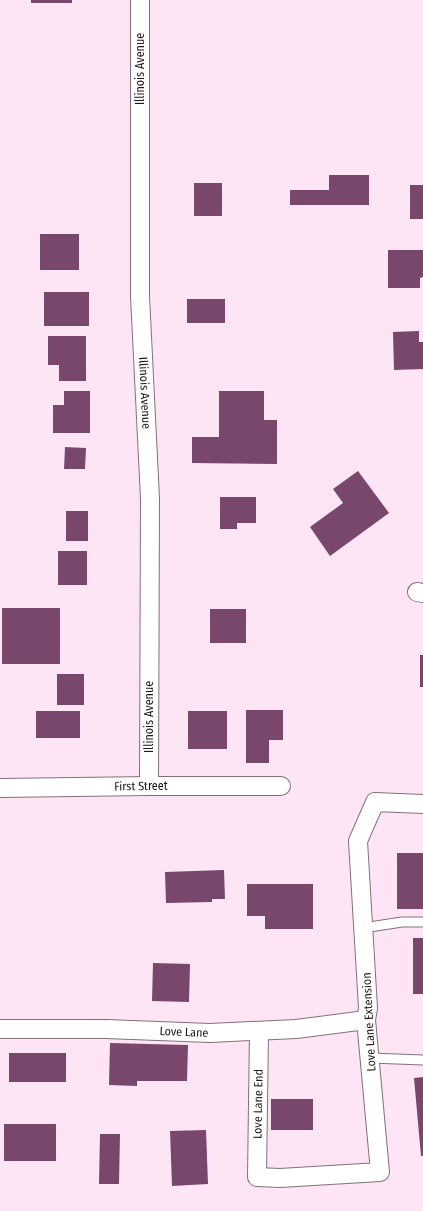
<svg xmlns="http://www.w3.org/2000/svg" width="423" height="1211" viewBox="0 0 423 1211" font-family="'Fira Sans Condensed',sans-serif">
	<style>
		.building { fill: #79466c }
		.lines { fill: none; stroke-linecap: round; stroke-linejoin: round }
		.service-casing { stroke: #846e7e; stroke-width: 11 }
		.minor-casing { stroke: #846e7e; stroke-width: 20 }
		.service { stroke: #fff; stroke-width: 9 }
		.minor { stroke: #fff; stroke-width: 18 }
		.labels { text-anchor: middle; stroke-width: 4; stroke-linejoin: round; paint-order: stroke }
		.street-label { font-size: 12px; fill: #1e161c; stroke: #fff }
	</style>
	<rect width="100%" height="100%" fill="#fee5f6"/>
	<path class="building" d="M31 0H72V3H31Z
		M329 175H369V205H290V190H329Z
		M194 183H222V216H194Z
		M410 185H423V219H410Z
		M40 234H79V270H40Z
		M388 250H423V277L420 278V288H388Z
		M44 292H89V326H44Z
		M187 299H225V323H187Z
		M419 331V342H423V369L394 370 393 332Z
		M48 336H86V381H59V365H48Z
		M64 391H90V433H53V405H64Z
		M219 391H264V420H277V464L192 463V437H219Z
		M65 447 86 448 85 469H64Z
		M358 471 389 513 330 556 310 527 343 503 333 489Z
		M220 497H256V523H237V529H220Z
		M66 511H88V541H66Z
		M58 551H87V585H58Z
		M2 608H60V664H2Z
		M210 609H246V643H210Z
		M420 655H423V687H420Z
		M57 674H84V705H57Z
		M246 710H283V740H269V763H246Z
		M36 711H80V738H36Z
		M188 711H227V749H188Z
		M397 853H423V909H397Z
		M224 870 225 899H212V902L166 903 165 872Z
		M247 884H313V929H265V916H247Z
		M413 938H423V994H413Z
		M153 963 190 964 189 1002 152 1001Z
		M110 1043 188 1045 187 1081H137V1086L109 1085Z
		M9 1053H66V1082H9Z
		M423 1077V1156H421L414 1078Z
		M271 1099H313V1130H271Z
		M4 1124H56V1161H4Z
		M206 1130 208 1184 172 1186 170 1131Z
		M100 1134H120L119 1184H99Z"/>
	<g class="lines">
		<defs>
			<path id="service" d="M363 928 402 922H423
				M370 1058 423 1060"/>
			<g id="minor">
				<path id="s1" d="M140 0V296L150 499 149 786"/>
				<path d="M417 592 423 593"/>
				<path id="s2" d="M0 788 149 786H281"/>
				<path id="s3" d="M0 1029H106L210 1033 296 1029 366 1020"/>
				<path d="M259 1031 257 1177 280 1178 380 1172 366 1020 368 1008 358 841 375 802 423 804"/>
			</g>
		</defs>
		<use href="#service" class="service-casing"/>
		<use href="#minor" class="minor-casing"/>
		<use href="#service" class="service"/>
		<use href="#minor" class="minor"/>
	</g>
	<g class="labels">
		<g class="street-label">
			<text transform="translate(140 69) rotate(-90)" y="4">Illinois Avenue</text>
			<text dy="4" stroke="none"><textPath href="#s1" startOffset="393">Illinois Avenue</textPath></text>
			<text transform="translate(149 717) rotate(-90)" y="4">Illinois Avenue</text>
			<text dy="4" stroke="none"><textPath href="#s2" startOffset="141">First Street</textPath></text>
			<text transform="translate(369 1022) rotate(-93)" y="4">Love Lane Extension</text>
			<text dy="4" stroke="none"><textPath href="#s3" startOffset="184">Love Lane</textPath></text>
			<text transform="translate(258 1104) rotate(-89)" y="4">Love Lane End</text>
		</g>
	</g>
</svg>
